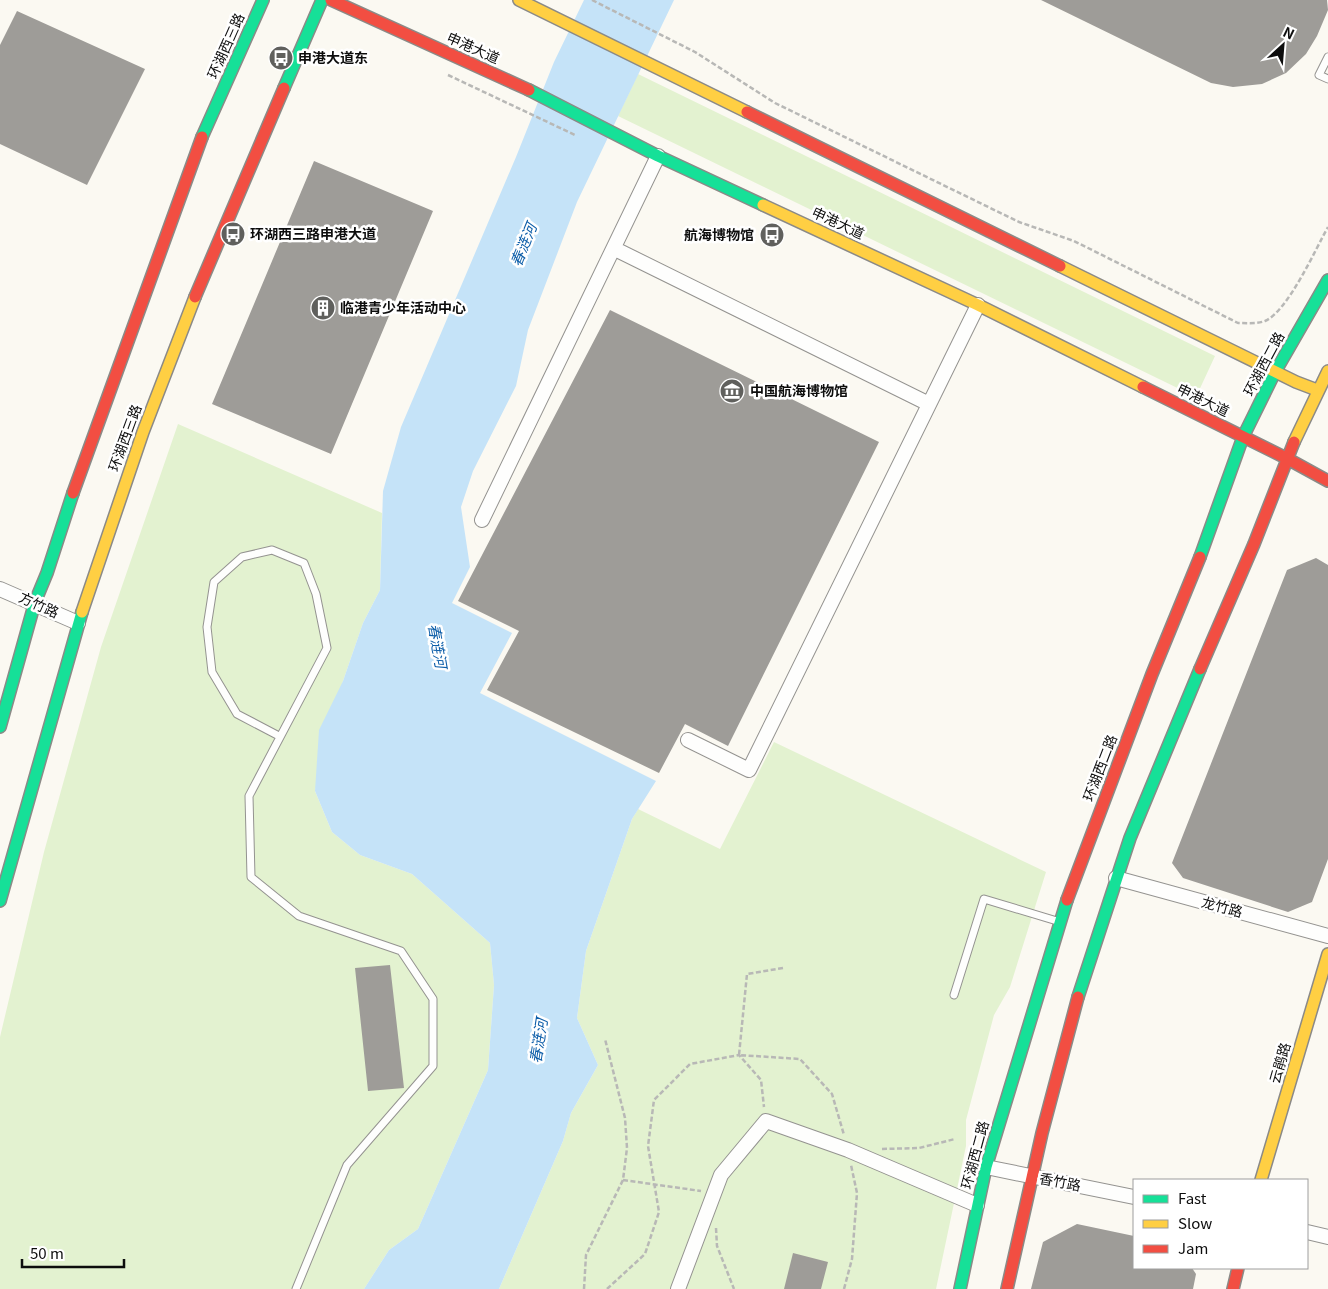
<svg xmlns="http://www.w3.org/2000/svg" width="1328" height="1289" viewBox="0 0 1328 1289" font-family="Georgia,'Noto Sans SC',serif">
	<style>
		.green { fill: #e3f2d0 }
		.water { fill: #c5e3f8 }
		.building { fill: #9e9c98 }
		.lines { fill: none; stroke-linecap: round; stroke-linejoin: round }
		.lane-casing { stroke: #949390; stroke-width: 9 }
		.street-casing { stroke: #949390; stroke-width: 16 }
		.fast-casing { stroke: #8b8a87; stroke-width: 14 }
		.slow-casing { stroke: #8b8a87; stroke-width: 14 }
		.jam-casing { stroke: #8b8a87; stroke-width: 14 }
		.path { stroke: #b8b8b6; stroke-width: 2.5; stroke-dasharray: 5 2.5; stroke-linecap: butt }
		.lane { stroke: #fefefd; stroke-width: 7 }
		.street { stroke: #fefefd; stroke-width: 14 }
		.fast { stroke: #16e098; stroke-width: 11 }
		.slow { stroke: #ffcf43; stroke-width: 11 }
		.jam { stroke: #f24e42; stroke-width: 11 }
		.labels { text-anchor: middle; stroke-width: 5; stroke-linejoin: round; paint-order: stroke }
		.street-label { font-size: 14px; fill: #0d0d0d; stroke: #fff }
		.poi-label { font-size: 14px; font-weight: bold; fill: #0d0d0d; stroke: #fff; text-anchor: start }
		.water-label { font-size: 15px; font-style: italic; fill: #0d5ea9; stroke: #fff }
	</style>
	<rect width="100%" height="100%" fill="#fbf9f2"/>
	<path class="green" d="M638 74 1215 356 1196 397 618 116Z
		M178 424 382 513 380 590 363 623 343 681 315 791 332 832 360 855 412 874 490 943 494 985 488 1070 418 1229 389 1250 364 1289H0V1037L44 852 101 647Z
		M774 742 1046 872 1010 987 994 1015 966 1120V1146L936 1289H499L563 1141 571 1113 598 1065 577 1018 586 951 632 819 638 809 720 849Z"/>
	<path class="water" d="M584 0H674L577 202 528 330 516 386 473 471 461 507 470 567 452 603 512 633 480 693 656 781 632 819 586 951 577 1018 598 1065 571 1113 563 1141 499 1289H364L389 1250 418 1229 488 1070 494 985 490 943 412 874 360 855 332 832 315 791 319 730 343 681 363 623 380 590 383 491 401 427 516 157 554 62Z"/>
	<path class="building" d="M1041 0H1327L1328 10 1317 36 1306 54 1286 73 1262 84 1233 87 1211 83Z
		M17 11 145 69 87 185 0 144V45Z
		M314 161 433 211 331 454 212 404Z
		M610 310 879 442 728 746 685 724 659 773 487 690 519 631 458 601Z
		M1316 558 1328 565V859L1312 902 1288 912 1183 878 1172 863 1287 570Z
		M390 965 404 1088 368 1091 355 968Z
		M1077 1224 1134 1236V1268H1192L1196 1274 1193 1289H1031L1043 1242Z
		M793 1253 828 1262 821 1289H784Z"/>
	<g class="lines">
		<defs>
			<path id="lane" d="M1328 57 1319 75 1328 79
				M279 736 237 714 212 672 207 627 214 582 242 557 272 550 304 563 316 594 327 648 249 796 251 877 299 916 401 951 433 999V1066L347 1165 296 1289
				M954 995 984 899 1057 921"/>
			<path id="street" d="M615 249 929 404
				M482 520 658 156
				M0 589 78 623
				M688 740 749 770 978 305
				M1116 878 1328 936
				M986 1167 1134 1197
				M1307 1232 1328 1237
				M678 1289 721 1175 766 1121 848 1150 977 1205"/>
			<path id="fast" d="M284 88 322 0
				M529 90 658 156 763 205
				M202 137 263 0
				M1200 557 1243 437 1275 372 1328 280
				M0 727 35 602 47 573 73 493
				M0 901 82 612
				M1078 997 1130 838 1200 669
				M960 1289 986 1167 1067 900"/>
			<path id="slow" d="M519 0 747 112
				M763 205 978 305 1143 387
				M1060 266 1296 382 1317 390
				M1294 442 1328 371
				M82 612 143 432 195 297
				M1261 1180 1328 954"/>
			<path id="jam" d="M331 0 529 90
				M747 112 1060 266
				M195 297 284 88
				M1143 387 1286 458
				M1286 458 1328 481
				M73 493 202 137
				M1200 669 1254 544 1294 442
				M1067 900 1152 674 1200 557
				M1007 1289 1042 1133 1078 997
				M1233 1289 1238 1268"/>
		</defs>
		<use href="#lane" class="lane-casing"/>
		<use href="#street" class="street-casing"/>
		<use href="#fast" class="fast-casing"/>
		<use href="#slow" class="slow-casing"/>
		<use href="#jam" class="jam-casing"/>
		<path class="path" d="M592 0 695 52 775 103 1019 222 1074 241 1238 323C1247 323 1257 324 1265 321 1288 311 1315 250 1328 227
			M448 75 575 135
			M783 968 747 974 739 1055 800 1059 832 1094 844 1135
			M882 1149 919 1148 955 1139
			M623 1180 701 1191
			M716 1228 717 1246 734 1289
			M584 1289 586 1255 623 1180 627 1148 625 1118 605 1039
			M607 1289 645 1254 659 1212 648 1146 654 1100 690 1064 739 1055 761 1080 764 1107
			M844 1289 852 1259 857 1193 851 1165"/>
		<use href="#lane" class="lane"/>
		<use href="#street" class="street"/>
		<use href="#fast" class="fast"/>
		<use href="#slow" class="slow"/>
		<use href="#jam" class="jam"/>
	</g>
	<defs>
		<symbol id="bus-disc" viewBox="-11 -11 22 22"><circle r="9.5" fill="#60605d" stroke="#fff"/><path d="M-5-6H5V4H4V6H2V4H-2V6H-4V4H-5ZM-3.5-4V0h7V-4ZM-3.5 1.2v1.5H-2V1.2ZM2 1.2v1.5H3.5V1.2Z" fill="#fff"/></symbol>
		<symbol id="building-disc" viewBox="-11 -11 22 22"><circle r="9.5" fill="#60605d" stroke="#fff"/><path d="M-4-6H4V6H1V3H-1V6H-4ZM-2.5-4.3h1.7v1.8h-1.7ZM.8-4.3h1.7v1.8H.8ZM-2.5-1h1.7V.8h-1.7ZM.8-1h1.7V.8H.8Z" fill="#fff"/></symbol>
		<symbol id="museum-disc" viewBox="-11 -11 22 22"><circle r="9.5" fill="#60605d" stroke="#fff"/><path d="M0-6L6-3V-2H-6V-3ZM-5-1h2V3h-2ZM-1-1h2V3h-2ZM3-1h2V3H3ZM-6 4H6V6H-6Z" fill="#fff"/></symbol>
	</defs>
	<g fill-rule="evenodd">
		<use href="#bus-disc" x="267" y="44" width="28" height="28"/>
		<use href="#bus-disc" x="219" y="220" width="28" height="28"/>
		<use href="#bus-disc" x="758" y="221" width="28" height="28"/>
		<use href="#building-disc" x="309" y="294" width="28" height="28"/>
		<use href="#museum-disc" x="718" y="377" width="28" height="28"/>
	</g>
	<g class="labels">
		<g class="street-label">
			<text transform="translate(226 46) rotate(-66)" y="5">环湖西三路</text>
			<text transform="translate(473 48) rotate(24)" y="5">申港大道</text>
			<text transform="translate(838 223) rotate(25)" y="5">申港大道</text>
			<text transform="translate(1264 364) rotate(-62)" y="5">环湖西二路</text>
			<text transform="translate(1203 400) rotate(26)" y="5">申港大道</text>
			<text transform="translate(125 438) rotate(-70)" y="5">环湖西三路</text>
			<text transform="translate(39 605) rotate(24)" y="5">方竹路</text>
			<text transform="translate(1100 768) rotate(-69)" y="5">环湖西二路</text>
			<text transform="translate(1222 907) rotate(15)" y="5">龙竹路</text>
			<text transform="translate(1280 1063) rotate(-74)" y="5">云鹃路</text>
			<text transform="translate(975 1155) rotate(-75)" y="5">环湖西二路</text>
			<text transform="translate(1060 1182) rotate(11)" y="5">香竹路</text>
		</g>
		<g class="poi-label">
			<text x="298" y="63">申港大道东</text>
			<text x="250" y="239">环湖西三路申港大道</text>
			<text x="754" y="240" text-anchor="end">航海博物馆</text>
			<text x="340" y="313">临港青少年活动中心</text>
			<text x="750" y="396">中国航海博物馆</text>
		</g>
		<g class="water-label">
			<text transform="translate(524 245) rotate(-68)" y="5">春涟河</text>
			<text transform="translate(437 646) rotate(80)" y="5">春涟河</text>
			<text transform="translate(539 1041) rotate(-81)" y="5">春涟河</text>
		</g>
	</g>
	<rect x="1133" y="1179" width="175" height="90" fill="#ffffff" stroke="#9e9e9e"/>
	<rect x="1143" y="1195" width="25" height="8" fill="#16e098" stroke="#9e9e9e"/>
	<text x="1178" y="1204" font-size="15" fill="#0d0d0d">Fast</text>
	<rect x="1143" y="1220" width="25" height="8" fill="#ffcf43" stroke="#9e9e9e"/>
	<text x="1178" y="1229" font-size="15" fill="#0d0d0d">Slow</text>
	<rect x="1143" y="1245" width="25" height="8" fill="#f24e42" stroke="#9e9e9e"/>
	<text x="1178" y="1254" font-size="15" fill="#0d0d0d">Jam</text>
	<g transform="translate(1283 45) rotate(26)" stroke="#ffffff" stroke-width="4" paint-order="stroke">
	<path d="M0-4L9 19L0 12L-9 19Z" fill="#0d0d0d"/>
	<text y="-8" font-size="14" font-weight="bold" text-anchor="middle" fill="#0d0d0d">N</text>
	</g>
	<path d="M22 1259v8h102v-8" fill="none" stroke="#0d0d0d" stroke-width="2.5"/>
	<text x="30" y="1259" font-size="15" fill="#0d0d0d" stroke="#ffffff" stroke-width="4" paint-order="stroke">50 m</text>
</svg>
